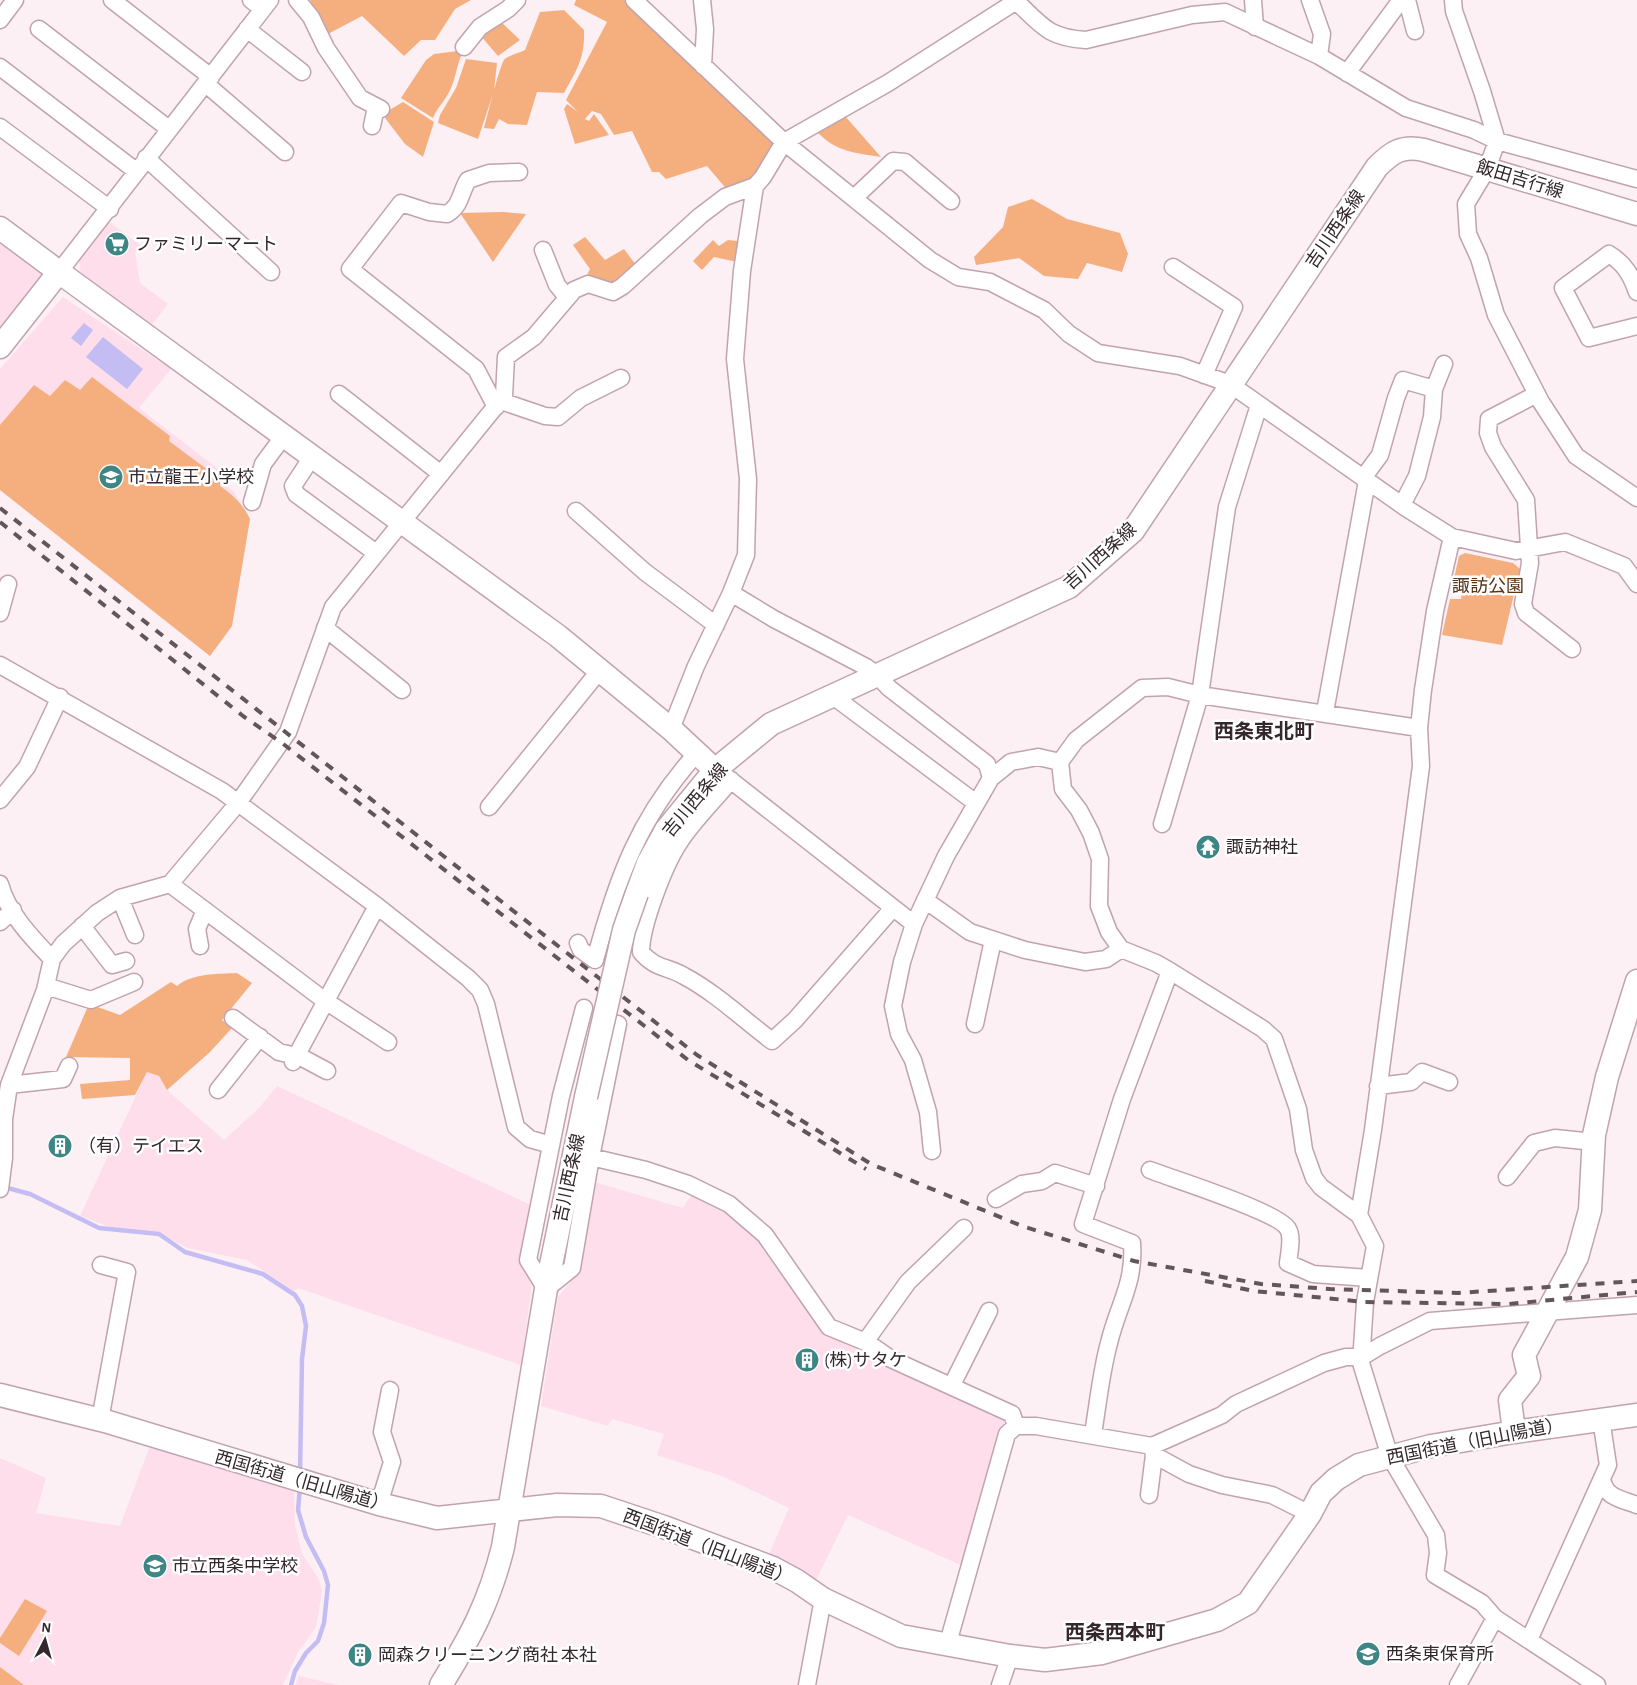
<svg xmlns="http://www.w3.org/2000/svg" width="1637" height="1685" viewBox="0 0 1637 1685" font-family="'Alegreya Sans','Noto Sans JP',sans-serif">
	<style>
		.built { fill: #fddeea }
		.green { fill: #f5af7e }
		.water { fill: #c3bdf3 }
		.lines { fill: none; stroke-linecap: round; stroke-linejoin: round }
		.stream { stroke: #c3bdf3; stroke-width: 4.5 }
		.street-casing { stroke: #c0a3ae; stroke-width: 19 }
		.secondary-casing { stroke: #c0a3ae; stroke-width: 25 }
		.street { stroke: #fff; stroke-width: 16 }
		.secondary { stroke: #fff; stroke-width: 22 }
		.rail { stroke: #62565b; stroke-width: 4; stroke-dasharray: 9 9; stroke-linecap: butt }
		.secondary-bridge-casing { stroke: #c0a3ae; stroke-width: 25; stroke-linecap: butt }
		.secondary-bridge { stroke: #fff; stroke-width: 22 }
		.labels { text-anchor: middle; stroke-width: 5; stroke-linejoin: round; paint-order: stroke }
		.street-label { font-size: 18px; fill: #34282d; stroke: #fff }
		.poi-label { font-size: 18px; fill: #34282d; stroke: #fff; text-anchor: start }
		.park-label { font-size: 18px; fill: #56341a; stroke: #fff }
		.quarter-label { font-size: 20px; font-weight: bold; fill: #34282d; stroke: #fff }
	</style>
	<rect width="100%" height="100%" fill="#fcf0f4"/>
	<path class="built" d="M108 221 141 246 135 253 140 283 168 304 151 326 81 275 79 260Z
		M0 243 42 274 0 328Z
		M63 297 171 369 139 408 218 469 224 484 234 492 250 519 232 626 210 656 0 490V369Z
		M147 1072 159 1076 167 1090 224 1140 259 1108 277 1086 533 1206 522 1257 532 1284 521 1365 298 1288 294 1291 247 1260 188 1248 157 1232 110 1227 80 1216Z
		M594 1182 683 1208 692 1194 731 1212 764 1238 824 1330 1008 1420 963 1566 848 1515 813 1586 767 1559 789 1508 722 1476 657 1455 664 1434 612 1419 608 1426 541 1406 558 1297 577 1274Z
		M151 1443 294 1486 295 1525 302 1553 319 1580 322 1592 316 1627 298 1652 283 1685H0V1458L46 1478 36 1513 120 1526Z
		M299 1676 338 1685H295Z"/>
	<path class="green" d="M310 0H471L455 9 435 40H421L404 56 362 16 326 35Z
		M576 0H629L777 142 750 182 729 192 707 166 666 179 659 172H652L632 131 614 135 601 114 592 111 585 119 589 121 594 114 609 135 575 144 564 109 567 104 578 112 566 100 607 22 574 5Z
		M564 10 584 30C585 58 577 70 564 93L537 92 527 125 508 124 499 119 494 129 484 128C487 117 500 65 504 60 509 55 519 53 525 50L540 12Z
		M499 20 520 40 498 56 480 35Z
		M458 51 461 56C456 69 455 82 448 94 443 103 437 108 433 118L401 98 426 60 434 54Z
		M466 59 497 63 494 91 478 139 438 123 440 115 456 88Z
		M403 102 434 122 423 157 405 144 385 118 386 112Z
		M845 116 881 157C856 153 837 152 818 133Z
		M1032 199 1067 219 1120 233 1128 254 1122 272 1087 263 1078 279 1044 276 1019 258 976 265 974 257 1003 227 1008 207Z
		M503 212 526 214 493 262 460 213Z
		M585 237 605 260 624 249 639 269 611 289 587 275 590 269 573 245Z
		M713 240 719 246 728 240 738 241 737 262 714 257 702 270 693 261Z
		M92 377 170 436 169 441 220 479V486C233 495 243 504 250 519L232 626 210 656 0 490V425L34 385 50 396 65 380 80 390Z
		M1465 553 1513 563 1520 569 1502 645 1442 635 1450 599H1461L1462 592 1452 587 1459 556Z
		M237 973 252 983 222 1020 232 1028 210 1052 167 1090 159 1076 147 1072 135 1095 82 1099 80 1084 130 1080V1058L66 1057 89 1004 120 1015 171 982 177 986C192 973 218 974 237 973Z
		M25 1599 47 1611 19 1656 0 1643V1638Z
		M0 1667 24 1685H0Z"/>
	<path class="water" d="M84 323 93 330 81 346 71 338Z
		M103 337 143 369 127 389 86 357Z"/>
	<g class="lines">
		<path class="stream" d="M4 1187 30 1194 99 1228 159 1234 185 1252 263 1274 295 1295 302 1306 306 1326 302 1359 300 1472
			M291 1685 295 1671 306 1653 318 1641 324 1623 328 1585 324 1571 306 1537 298 1510 300 1487"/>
		<defs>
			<path id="street" d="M112 0 211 77
				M251 0 263 9
				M297 0 311 17 326 48 360 98 381 109
				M634 0 784 142 930 260 958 277 990 282 1044 310 1069 334 1098 353 1180 366 1230 384 1406 508 1452 537 1516 551 1565 542 1624 566 1637 584
				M702 0 705 29 703 66
				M1253 0 1255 27
				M1310 0 1322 34 1319 56
				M1407 0 1415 31
				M1453 0 1454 11 1482 91 1497 141 1487 169 1466 204 1468 234 1479 258 1496 315 1541 402 1576 456 1637 498
				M1017 2C1042 26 1049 38 1086 40L1192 15 1225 12 1319 56 1406 108 1474 130 1497 141 1637 179
				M0 20 15 0
				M39 29 169 129
				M247 29 302 72
				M464 47 480 27 508 9 517 0
				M0 67 136 171
				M1347 73 1401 0
				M206 84 285 152
				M372 126 376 107
				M0 127 110 209
				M146 158 271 272
				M854 198 893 161 905 162 951 201
				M543 250 557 285 567 297
				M1173 267 1234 307 1204 375
				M59 272 270 0
				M1637 292C1631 275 1625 264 1609 254L1563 288 1589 338 1637 326
				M339 394 441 474
				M1537 394 1489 419 1488 433 1493 447 1526 500 1530 563 1523 604 1526 613 1572 649
				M501 401 545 416 558 417 581 398 621 378
				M1259 405 1227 507 1200 695 1419 728
				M496 407 476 369 350 269 401 203 429 212 447 214C461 206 460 193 468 180L489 173 519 172
				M312 457 293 486 296 494 376 553
				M1363 478 1380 455 1396 398 1403 380 1434 389
				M252 502 263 464 283 437
				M1402 505 1417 476 1432 417 1434 389 1444 364
				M576 511 645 572 716 625
				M731 593 774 619 866 667 877 675 889 688 987 764 991 778
				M0 613 8 584
				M325 628 402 690
				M0 665 222 791 377 906 468 978 480 990 486 1004 516 1127 530 1139 551 1145
				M833 696 976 803
				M1325 712 1367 481
				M671 729 696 666 731 593 746 555 748 479 735 359 742 271 755 186 763 177 784 142 888 83 1018 0
				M1060 762 1076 740 1142 688 1168 687 1200 695 1162 824
				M724 775 914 924
				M731 780C714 801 693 821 679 843 664 866 641 926 641 952 655 969 667 966 684 976 716 993 744 1020 772 1041L795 1020 893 908
				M0 800 27 767 60 697
				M489 807 600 670
				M0 884C7 912 32 938 52 959
				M170 884 324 1000 388 1042
				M120 898 135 935
				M925 900 970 932 1025 950 1085 962 1106 959 1121 949
				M0 922 13 910
				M82 926 112 965 126 961
				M578 943 581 950 595 960C617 878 639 817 697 753
				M200 946 197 929 205 910
				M46 986 91 1000 134 982
				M584 1008 561 1096 528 1260 546 1289 572 1268 591 1157 646 1170 688 1184 729 1204 765 1235 829 1327 868 1343 891 1359 1012 1414 1016 1426
				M233 1018 279 1052 296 1056
				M975 1024 993 940
				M297 1055 327 1071
				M293 1062 377 906
				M9 1085 63 1079 69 1066
				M1378 1086 1411 1082 1422 1072 1449 1082
				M218 1090 260 1037
				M932 1151 928 1112 913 1060 899 1034 893 1006 902 962 914 924 946 856 991 778 1011 762 1038 757 1060 762 1063 789 1079 810 1091 833 1100 859 1099 906 1109 932 1121 949 1156 963 1170 971 1263 1029 1274 1039 1298 1109 1304 1150 1314 1178 1321 1187 1359 1215 1375 1246 1365 1302 1361 1363 1390 1457 1436 1535 1438 1553 1435 1575 1482 1603 1495 1618 1597 1685
				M591 1157 618 1024
				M1150 1170C1173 1179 1279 1212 1288 1229 1293 1237 1289 1254 1288 1263L1313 1274 1369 1278
				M1507 1177 1534 1143 1555 1138 1594 1142
				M0 1189 4 1158V1119L9 1085 45 990 52 959 63 944 97 913 120 898 170 884 238 803 288 732 333 607 504 396 506 357 534 337 574 290 588 284 613 292 623 286 700 216 725 197 755 186
				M996 1199 1022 1184 1042 1181 1055 1173 1096 1186
				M1359 1215 1373 1130 1421 766 1419 728 1423 690 1435 611 1452 537
				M865 1342 908 1282 964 1228
				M952 1385 989 1311
				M100 1420 127 1272 101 1265
				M1093 1434C1098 1404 1101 1372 1109 1343 1118 1305 1135 1284 1132 1243L1083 1224 1122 1099 1170 971
				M1152 1446 1154 1455 1189 1474 1222 1485 1272 1495 1310 1514
				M1602 1478C1604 1497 1621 1499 1637 1505
				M1149 1495 1154 1455
				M379 1504 392 1462 382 1432 390 1390
				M1529 1640 1608 1465 1601 1419
				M948 1643 1007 1434 1016 1426H1036L1152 1446 1222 1415 1236 1404 1324 1363 1346 1357H1362L1380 1346 1430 1321 1637 1305
				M807 1685 823 1599
				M1000 1685 1010 1656
				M1458 1685 1495 1618"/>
			<path id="secondary" d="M0 228 59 272
				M0 347 59 272 558 636 671 729 715 770
				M637 893 648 863 666 830 715 770 771 724 1069 587 1133 531 1377 167C1392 152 1402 145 1424 150L1637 214
				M0 1395 105 1421 379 1504 437 1518 557 1505 601 1506 664 1527 773 1568 797 1581 823 1599 901 1636 1010 1656 1045 1660 1102 1653 1217 1620 1248 1603 1310 1514 1321 1493 1336 1479 1359 1465 1431 1446 1514 1432 1637 1415
				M1514 1432 1510 1400 1529 1376 1524 1355 1577 1257 1590 1210 1594 1135 1607 1077 1637 981
				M441 1685C471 1636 489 1603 503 1547L546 1289 586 1097"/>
		</defs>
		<use href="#street" class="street-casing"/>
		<use href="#secondary" class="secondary-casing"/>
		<use href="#street" class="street"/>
		<use href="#secondary" class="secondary"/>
		<path class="rail" d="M0 508 697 1055 871 1164 1022 1226 1134 1261 1261 1284 1330 1289 1458 1293 1637 1281
			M0 522 243 716 282 743 688 1060 866 1169
			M1205 1281 1254 1291 1365 1302 1508 1304 1637 1292"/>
		<defs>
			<path id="secondary-bridge" d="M586 1097 624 930 637 893"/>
		</defs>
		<use href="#secondary-bridge" class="secondary-bridge-casing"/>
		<use href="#secondary-bridge" class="secondary-bridge"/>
	</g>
	<defs>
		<symbol id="supermarket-disc" viewBox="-11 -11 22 22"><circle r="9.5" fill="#3d8685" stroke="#fff"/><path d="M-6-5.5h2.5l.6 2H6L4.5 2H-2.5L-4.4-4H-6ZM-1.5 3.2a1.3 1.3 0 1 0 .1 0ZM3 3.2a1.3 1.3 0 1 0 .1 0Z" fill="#fff"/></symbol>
		<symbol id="school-disc" viewBox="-11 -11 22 22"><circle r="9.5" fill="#3d8685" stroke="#fff"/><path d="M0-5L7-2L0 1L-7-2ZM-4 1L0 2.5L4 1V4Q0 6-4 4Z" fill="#fff"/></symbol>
		<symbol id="temple-disc" viewBox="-11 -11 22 22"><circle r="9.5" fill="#3d8685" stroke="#fff"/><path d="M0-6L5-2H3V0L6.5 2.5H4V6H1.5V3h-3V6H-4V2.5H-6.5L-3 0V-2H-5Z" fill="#fff"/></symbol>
		<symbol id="building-disc" viewBox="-11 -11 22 22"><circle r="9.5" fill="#3d8685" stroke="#fff"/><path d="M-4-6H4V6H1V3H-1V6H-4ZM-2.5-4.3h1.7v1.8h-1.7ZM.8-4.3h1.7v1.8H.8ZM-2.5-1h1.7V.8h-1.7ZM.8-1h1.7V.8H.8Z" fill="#fff"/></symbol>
	</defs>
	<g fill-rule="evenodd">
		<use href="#supermarket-disc" x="103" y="230" width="28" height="28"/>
		<use href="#school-disc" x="97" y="463" width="28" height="28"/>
		<use href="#temple-disc" x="1194" y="833" width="28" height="28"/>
		<use href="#building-disc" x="46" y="1132" width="28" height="28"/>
		<use href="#building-disc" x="793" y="1346" width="28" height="28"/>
		<use href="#school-disc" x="141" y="1552" width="28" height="28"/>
		<use href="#school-disc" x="1354" y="1640" width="28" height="28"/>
		<use href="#building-disc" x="346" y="1641" width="28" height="28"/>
	</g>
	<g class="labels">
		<g class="street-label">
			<text transform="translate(1520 179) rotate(17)" y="6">飯田吉行線</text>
			<text transform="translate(1335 229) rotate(-56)" y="6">吉川西条線</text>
			<text transform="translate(1100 556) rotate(-42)" y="6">吉川西条線</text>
			<text transform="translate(695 800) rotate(-50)" y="6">吉川西条線</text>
			<text transform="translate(569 1178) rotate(-78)" y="6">吉川西条線</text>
			<text transform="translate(1475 1441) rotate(-11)" y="6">西国街道（旧山陽道）</text>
			<text transform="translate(302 1481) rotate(16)" y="6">西国街道（旧山陽道）</text>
			<text transform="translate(708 1547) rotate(21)" y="6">西国街道（旧山陽道）</text>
		</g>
		<g class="poi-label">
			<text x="134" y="250">ファミリーマート</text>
			<text x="128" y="483">市立龍王小学校</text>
			<text x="1226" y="853">諏訪神社</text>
			<text x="78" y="1152">（有）テイエス</text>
			<text x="824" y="1366">(株)サタケ</text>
			<text x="172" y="1572">市立西条中学校</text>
			<text x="1386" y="1660">西条東保育所</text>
			<text x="378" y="1661">岡森クリーニング商社 本社</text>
		</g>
		<g class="park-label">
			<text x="1488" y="592">諏訪公園</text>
		</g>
		<g class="quarter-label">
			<text x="1264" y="738">西条東北町</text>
			<text x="1115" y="1639">西条西本町</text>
		</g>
	</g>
	<g transform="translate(45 1640) rotate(6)" stroke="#ffffff" stroke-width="4" paint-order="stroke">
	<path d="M0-4L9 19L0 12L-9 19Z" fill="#34282d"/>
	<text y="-8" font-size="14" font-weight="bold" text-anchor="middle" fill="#34282d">N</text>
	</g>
</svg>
